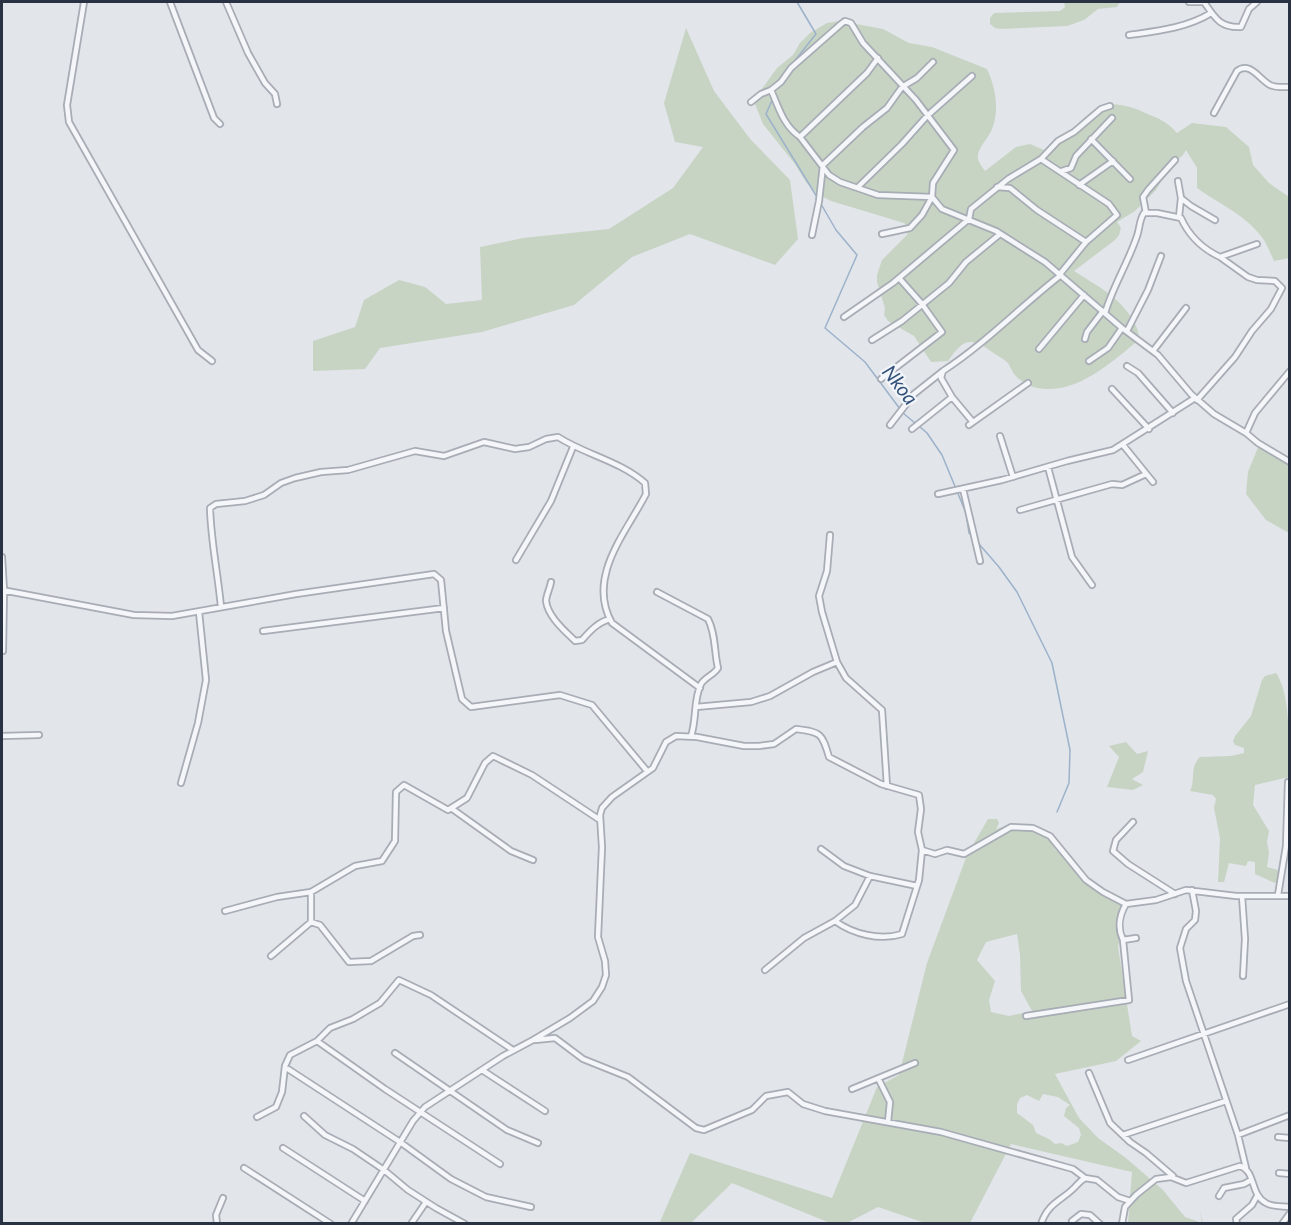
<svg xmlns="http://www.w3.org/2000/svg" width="1291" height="1225" viewBox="0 0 1291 1225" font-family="Lato,sans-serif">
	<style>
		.green { fill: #c7d4c3; fill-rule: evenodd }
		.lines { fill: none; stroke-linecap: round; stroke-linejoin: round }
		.stream { stroke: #9cb2cb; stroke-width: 1.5 }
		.minor-casing { stroke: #a7acb5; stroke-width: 8 }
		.minor { stroke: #f5f6f9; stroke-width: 4.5 }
		.labels { text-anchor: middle; stroke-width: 4.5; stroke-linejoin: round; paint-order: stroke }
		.water-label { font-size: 20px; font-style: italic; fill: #325078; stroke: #f1f4f8 }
	</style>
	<rect width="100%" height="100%" fill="#e2e5ea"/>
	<path class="green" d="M1064 2H1120L1117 7 1098 9 1084 20 1067 26 1001 29 995 28 990 24V18L994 13 1060 11 1065 7Z
		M840 21 883 29 909 43 932 47 987 69C995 86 1000 110 992 129 989 138 976 149 978 159 979 163 983 168 985 171L1016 147 1030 144 1044 150C1086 132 1086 87 1143 112 1157 118 1167 121 1177 133L1192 123 1226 127 1249 147 1253 165 1269 183 1289 197V258L1274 261C1270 253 1267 243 1261 236 1245 215 1218 203 1197 188V168L1186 150 1183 155 1171 165 1156 190 1135 211 1117 222 1121 228 1119 235 1115 240 1074 271C1095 285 1114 293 1129 314 1135 324 1139 329 1139 340 1110 363 1074 398 1033 387 1027 385 1018 379 1014 374 1011 370 1010 365 1007 362 1001 357 994 354 988 349 967 336 962 342 948 361L931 362 914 336 888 321 884 315 885 308 877 282V275L882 260 907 235 909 229 904 223 831 201 817 194 806 182 795 164 763 124 755 104 756 97 777 68 793 55 800 43 810 33 827 23Z
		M686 28 714 91 751 140 790 180 798 239 775 265 690 234 632 257 574 305 482 332 380 348 365 369 313 371V341L355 327 364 300 399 280 425 287 446 304 482 300 480 247 523 238 609 229 673 188 703 147 675 142 664 103Z
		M1259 445 1289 465V533L1266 520 1246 494 1248 472Z
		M1276 673C1291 694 1289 748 1289 777L1255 785 1253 805 1269 831 1267 842 1269 853 1267 867 1281 871 1282 876 1275 883 1255 874V862L1248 861 1246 866 1229 863 1224 882H1218L1220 838 1214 808 1216 799 1213 795 1190 791C1196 780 1189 768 1200 757L1231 756 1244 753V748L1235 745 1233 741 1235 736 1251 716 1262 680 1265 676Z
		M1126 742 1137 754 1148 751 1143 772 1132 779 1143 785 1133 790 1107 787 1119 757 1109 746Z
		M988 819H997L999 823 996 829 1011 824 1032 825 1052 842 1055 849 1073 863 1075 870 1102 894 1127 903 1118 947 1132 1036 1141 1041 1116 1061 1055 1074 1079 1118 1098 1138 1126 1158 1163 1190 1185 1217 1202 1223 1200 1210 1203 1223H1128L1132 1172 1011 1144 970 1223H925L878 1207 847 1223H830L732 1183 691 1223 659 1224 690 1153 832 1198 877 1087 899 1075 927 963 967 855ZM1017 934 1020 955 1021 991 1032 1011 1009 1016 991 1012 989 1000 995 981 977 960 986 942ZM1043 1094 1058 1097 1070 1105 1066 1108 1064 1116 1079 1128 1081 1135 1078 1142 1067 1146 1061 1143 1055 1144 1049 1139 1036 1133 1033 1125 1017 1113V1104L1020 1098 1027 1095 1039 1101Z"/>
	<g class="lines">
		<path class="stream" d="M793 63 816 34 797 2
			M773 98 766 114 817 197
			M821 204 836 230 857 255 825 328 865 362 900 409
			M903 413 915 423
			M919 426 927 433 942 455 966 513 969 533 972 536
			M979 544 999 567 1017 592 1052 663 1070 750 1069 783 1057 812"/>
		<defs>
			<path id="minor" d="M84 2 67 105 69 122 198 350 212 361
				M170 2 214 118 220 124
				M226 2 248 53 265 83 275 94 277 104
				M1189 2H1204C1215 18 1220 28 1241 27L1249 9 1257 2
				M1129 35C1157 31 1187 28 1211 13
				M771 90C779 108 783 125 800 137L829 175 840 182 878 195 932 197 942 209 996 231 1045 262 1122 328 1158 355 1191 394 1214 414 1246 433 1258 443 1290 462
				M751 102 761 94 771 90 781 82 791 68 841 24 845 21 851 23 863 43 916 100 954 150 933 183 932 197 922 215 910 228 882 234
				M1214 113 1237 71C1250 61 1259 79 1270 85 1276 88 1283 87 1290 87
				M800 137 867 73 878 58
				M1091 139 1130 179
				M1041 159 1058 141 1074 132 1101 109 1110 106
				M1062 171 1071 168 1076 156 1112 118
				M1178 181 1181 198 1179 217
				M1079 185 1113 161
				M858 187 902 144 927 116 972 76
				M997 187 1010 188 1037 210 1086 242
				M1181 198 1191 206 1215 220
				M1146 213 1143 197 1148 190 1175 160
				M812 235 819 201 823 165 863 127 887 108 902 87 917 78 933 62
				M1105 313C1113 286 1128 263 1137 236 1140 228 1139 220 1144 213H1157L1181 218C1189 236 1201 248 1220 257L1257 244
				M844 317 893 283 969 219 971 209 1008 179 1041 159 1109 204 1117 215 1086 242 1060 274
				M1127 331 1148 290 1161 256
				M1085 339 1087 332 1103 311
				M872 340 902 321 949 283 966 262 1000 234
				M1039 349 1084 295
				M1153 351 1186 308
				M1089 361 1108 348 1122 328
				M1127 366 1138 373 1173 413
				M881 379 942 332 922 304 899 278
				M1112 389 1149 429
				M1197 400 1235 357 1252 331 1271 309 1282 288 1275 281 1257 280 1248 277 1220 257
				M972 421 952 397 941 378 943 371C986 343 1021 306 1061 275
				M890 425 914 394 943 371
				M969 425 1028 383
				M912 429 952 397
				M1246 433 1255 413 1290 371
				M1000 436 1013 477
				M1123 445 1153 482
				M1048 467 1072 557 1092 585
				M963 489 980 561
				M938 494 1002 480 1067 461 1113 450 1195 398
				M1020 510 1112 484 1122 485 1146 474
				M830 535 827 571 819 596 822 612 837 662 846 678 882 710 887 786
				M2 557 4 590 3 651
				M516 560 551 501 573 447
				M551 582C550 588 546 596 546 601 548 617 565 631 575 641L582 640C590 631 598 622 610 619
				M2 590 134 615 172 616 296 594 434 574 441 580 446 631 462 699 471 707 560 695 592 705 647 771
				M657 592 708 619C716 634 714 652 718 668 714 675 705 677 701 684 693 700 697 719 691 736
				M221 607C218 574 211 542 210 508L216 504 245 501 264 495 281 483 295 478 321 472 348 470 415 451 444 456 484 442 515 449 529 447 546 439 558 437C586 455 620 461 645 483L646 494C626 533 586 577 612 623L700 688
				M263 631 444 608
				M696 707 751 702 770 696 813 672 837 662
				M2 736 39 735
				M181 783 198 723 206 680 199 612
				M451 808 511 851 533 860
				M1133 822 1116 840 1113 851 1128 864 1175 894
				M821 849 844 866 870 876 917 886
				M1192 890 1196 911 1195 920 1186 929 1180 948 1186 981 1238 1135 1246 1168
				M1278 895 1286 846 1288 782
				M1242 896 1245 939 1243 976
				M1126 904C1119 916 1117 927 1123 940L1136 938
				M225 911 277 897 311 892 355 866 382 861 395 841 396 792 404 785 448 810 467 798 485 763 493 756 532 775 600 820
				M835 921C853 934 880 941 902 934L919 880 922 850
				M311 922V892
				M271 956 311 922 320 925 349 962 371 961 413 936 420 935
				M765 970 804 938 835 921 855 905 870 876
				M1026 1016 1129 1000 1123 940
				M535 1040 555 1038 583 1059 628 1077 696 1128 704 1130 752 1110 766 1096 788 1092 803 1104 825 1111 941 1132 1073 1169 1085 1178 1097 1180 1118 1197 1130 1201
				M317 1041 385 1089 500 1164
				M395 1053 507 1130 538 1143
				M1128 1060 1290 1004
				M288 1069 400 1142 451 1179 486 1197 531 1207
				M482 1070 545 1111
				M1089 1073 1110 1123 1130 1142 1146 1153 1173 1176
				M879 1080 890 1102 888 1122
				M852 1089 915 1063
				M304 1116 325 1135 353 1149 384 1170 408 1190 436 1208 465 1224
				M257 1117 276 1107 282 1092 285 1066 290 1055 317 1041 330 1028 353 1019 380 1003 399 980 431 995 513 1050
				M1123 1135 1226 1101
				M1238 1135 1290 1115
				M1278 1137 1290 1138
				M283 1148 365 1201
				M244 1168 331 1224
				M1279 1173 1290 1174
				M1219 1196 1224 1188 1244 1184 1251 1180
				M1072 1221 1081 1214 1090 1215 1100 1224
				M217 1224 216 1215 223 1198
				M351 1224 413 1121 425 1107 503 1056 533 1040 570 1018 593 1001 602 987 606 975 605 961 598 937 602 847 600 815 602 808 612 797 653 768 666 742 676 736 697 737 744 746H759L774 744 796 729C821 732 822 733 829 757L881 784 919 795 921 809 918 832 922 850 935 854 947 850 964 854 1011 827 1033 828 1050 836 1086 880 1103 892 1126 904 1156 900 1186 890 1236 896H1290
				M411 1224 426 1202
				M1041 1224C1048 1203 1061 1201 1074 1188 1078 1184 1080 1181 1085 1178
				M1122 1224 1125 1207 1136 1195 1156 1179 1171 1177 1186 1183 1240 1166C1256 1171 1250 1195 1266 1203 1272 1207 1282 1206 1290 1207
				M1237 1224 1236 1219 1252 1205 1257 1196
				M1282 1224 1290 1213"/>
		</defs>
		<use href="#minor" class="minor-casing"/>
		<use href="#minor" class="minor"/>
	</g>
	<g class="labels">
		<g class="water-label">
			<text transform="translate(900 385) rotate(52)" y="7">Nkoa</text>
		</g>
	</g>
	<rect width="1291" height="1225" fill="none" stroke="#293243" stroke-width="6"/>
</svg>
